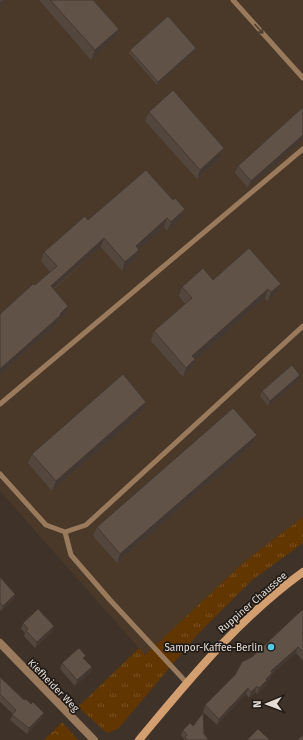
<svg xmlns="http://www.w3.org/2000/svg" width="303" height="740" viewBox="0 0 303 740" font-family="'Fira Sans',sans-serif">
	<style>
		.built { fill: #4a3929 }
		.grass { fill: url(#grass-tufts) }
		.forest { fill: url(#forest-crowns) }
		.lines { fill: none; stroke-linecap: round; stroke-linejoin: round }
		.service { stroke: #9a7a5d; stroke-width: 5 }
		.minor { stroke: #9a7a5d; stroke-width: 8 }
		.secondary { stroke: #d39f71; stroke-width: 8 }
		.wall { fill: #53473d }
		.shaded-wall { fill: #433932 }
		.building { fill: #605247; stroke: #433932 }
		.oneway { stroke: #4b3c30 }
		.poi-dot { fill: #56c9e0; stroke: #211b17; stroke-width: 1.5 }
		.labels { text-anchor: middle; stroke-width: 3.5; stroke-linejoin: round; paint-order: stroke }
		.street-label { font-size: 10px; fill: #e3dbd4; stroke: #211b17 }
		.poi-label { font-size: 10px; fill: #e3dbd4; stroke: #211b17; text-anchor: end }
	</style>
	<defs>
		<pattern id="grass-tufts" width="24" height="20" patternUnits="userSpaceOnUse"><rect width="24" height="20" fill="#623600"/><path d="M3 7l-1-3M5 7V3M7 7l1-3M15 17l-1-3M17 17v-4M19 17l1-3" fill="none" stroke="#785224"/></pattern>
		<pattern id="forest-crowns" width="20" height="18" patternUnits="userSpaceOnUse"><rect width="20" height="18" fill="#623600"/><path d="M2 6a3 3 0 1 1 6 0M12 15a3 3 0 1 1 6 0" fill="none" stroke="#785224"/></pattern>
	</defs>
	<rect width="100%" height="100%" fill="#3f3228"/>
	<path class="built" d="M0 0H303V517L244 562 145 655 0 491Z"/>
	<path class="grass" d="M303 517V543L251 581 197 635 118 729 107 733 78 707 139 648 145 655 244 562Z"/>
	<path class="forest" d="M62 722 78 740H44Z"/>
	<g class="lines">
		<path class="service" d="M233 0 303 78
			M0 404 303 149
			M0 474 46 525 65 532 86 525 303 326
			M65 532 71 555 110 600 186 682"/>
		<path class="minor" d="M0 643 94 740"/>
		<path class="secondary" d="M139 740C190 679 238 619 303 572"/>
	</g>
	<path class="wall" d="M40 0H93L115 38 91 60 40 1Z
		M130 50 195 51 157 85 129 53Z
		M303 107 248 188 235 173 238 166Z
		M149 112 224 148 221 158 197 179 145 121Z
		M182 218 167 231 164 227 139 249 136 259 122 271 101 247 54 289 65 315 59 320 57 324 0 375V314L50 272 41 261 44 252 88 220Z
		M249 248 277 293 268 301 265 298 195 360 192 368 183 377 151 341 154 331 185 304 179 296 182 287 213 280Z
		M298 381 268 406 260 396 262 391Z
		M143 411 52 491 28 463 32 454Z
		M257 435 253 444 117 563 93 536 97 527Z
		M0 577 14 599 1 611 0 610Z
		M303 609V661L296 653 271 675 270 679 267 682 265 686 257 694 255 692 249 698 246 694 217 725 203 712 205 705 252 657Z
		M23 623 52 632 35 648 24 636 25 633 21 629Z
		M85 660 92 667 90 673 75 686 60 669 62 663Z
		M0 677 42 718 27 734 10 720 13 714 0 702Z
		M183 730 204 734 208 740H184V739L181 735Z"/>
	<path class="shaded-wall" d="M4 0 2 7 0 8V3Z
		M119 29 115 38 91 60 95 50Z
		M196 48 195 51 157 85 158 82Z
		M303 135V140L248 188 251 181Z
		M224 148 221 158 197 179 200 170Z
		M185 209 182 218 167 231 171 222Z
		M167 218 164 227 133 255 136 246Z
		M104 238 101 247 47 294 51 286Z
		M139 250 136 259 122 271 125 262Z
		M281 284 277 293 268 301 271 292Z
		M268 289 265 298 195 360 192 368 183 377 186 368 192 356Z
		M68 306 65 315 59 320 57 324 0 375V369Z
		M300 375 298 381 268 406 270 401Z
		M146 402 143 411 52 491 56 481Z
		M257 435 253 444 117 563 120 554Z
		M15 594 14 599 1 611 3 606Z
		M54 626 52 632 35 648 37 642Z
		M298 647 296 653 271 675 270 679 267 682 265 686 257 694 259 688 271 671Z
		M92 667 90 673 75 686 77 680Z
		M257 686 255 692 249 698 251 692Z
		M248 688 246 694 217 725 219 719Z
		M44 713 42 718 27 734 29 728Z"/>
	<path class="building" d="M0 0H4L0 3Z
		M50 0H93L119 29 95 50Z
		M168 16 196 48 158 82 130 50Z
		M173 90 224 148 200 170 149 112Z
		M303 107V135L251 181 238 166Z
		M146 170 173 200 175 198 185 209 171 222 167 218 136 246 139 250 125 262 104 238 51 286 68 306 60 314 61 315 0 369V314L33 284 35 285 57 266 44 252 85 216 88 220Z
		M249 248 281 284 271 292 268 289 192 356 195 359 186 368 154 331 192 298 182 287 203 268 213 280Z
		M292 365 300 375 270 401 262 391Z
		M123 374 146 402 56 481 32 454Z
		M233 408 257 435 120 554 97 527Z
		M0 577 15 594 3 606 0 603Z
		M38 609 54 626 37 642 26 631 28 629 23 623Z
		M303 609V633H302L303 634V652L298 647 271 671 272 673 266 679 267 680 259 688 257 686 251 692 248 688 219 719 205 705 235 675 242 662 252 657Z
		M79 648 86 656 83 658 92 667 77 680 62 663Z
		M0 677 24 700 26 699 31 704 33 702 44 713 29 728 12 715 16 710 0 694Z
		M203 713 204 734 208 739V740H187L185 737 187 735 183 730 190 723 193 726Z
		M258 729 270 740H247Z
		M303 735V740H298Z"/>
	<defs><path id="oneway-shaft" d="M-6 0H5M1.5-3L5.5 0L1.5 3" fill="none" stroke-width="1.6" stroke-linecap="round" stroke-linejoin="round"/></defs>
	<use class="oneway" href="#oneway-shaft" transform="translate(259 29) rotate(48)"/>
	<circle class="poi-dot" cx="271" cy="647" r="4"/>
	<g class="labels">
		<g class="street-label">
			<text transform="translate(252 602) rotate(-41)" y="4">Ruppiner Chaussee</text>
			<text transform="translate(54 685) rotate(46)" y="4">Kiefheider Weg</text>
		</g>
		<g class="poi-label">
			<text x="263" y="651">Sampor-Kaffee-Berlin</text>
		</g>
	</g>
	<g transform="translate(267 704) rotate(269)" stroke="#211b17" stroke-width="3" paint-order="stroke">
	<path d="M0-3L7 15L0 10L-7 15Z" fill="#e3dbd4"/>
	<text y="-6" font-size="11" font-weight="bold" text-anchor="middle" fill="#e3dbd4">N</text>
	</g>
</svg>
